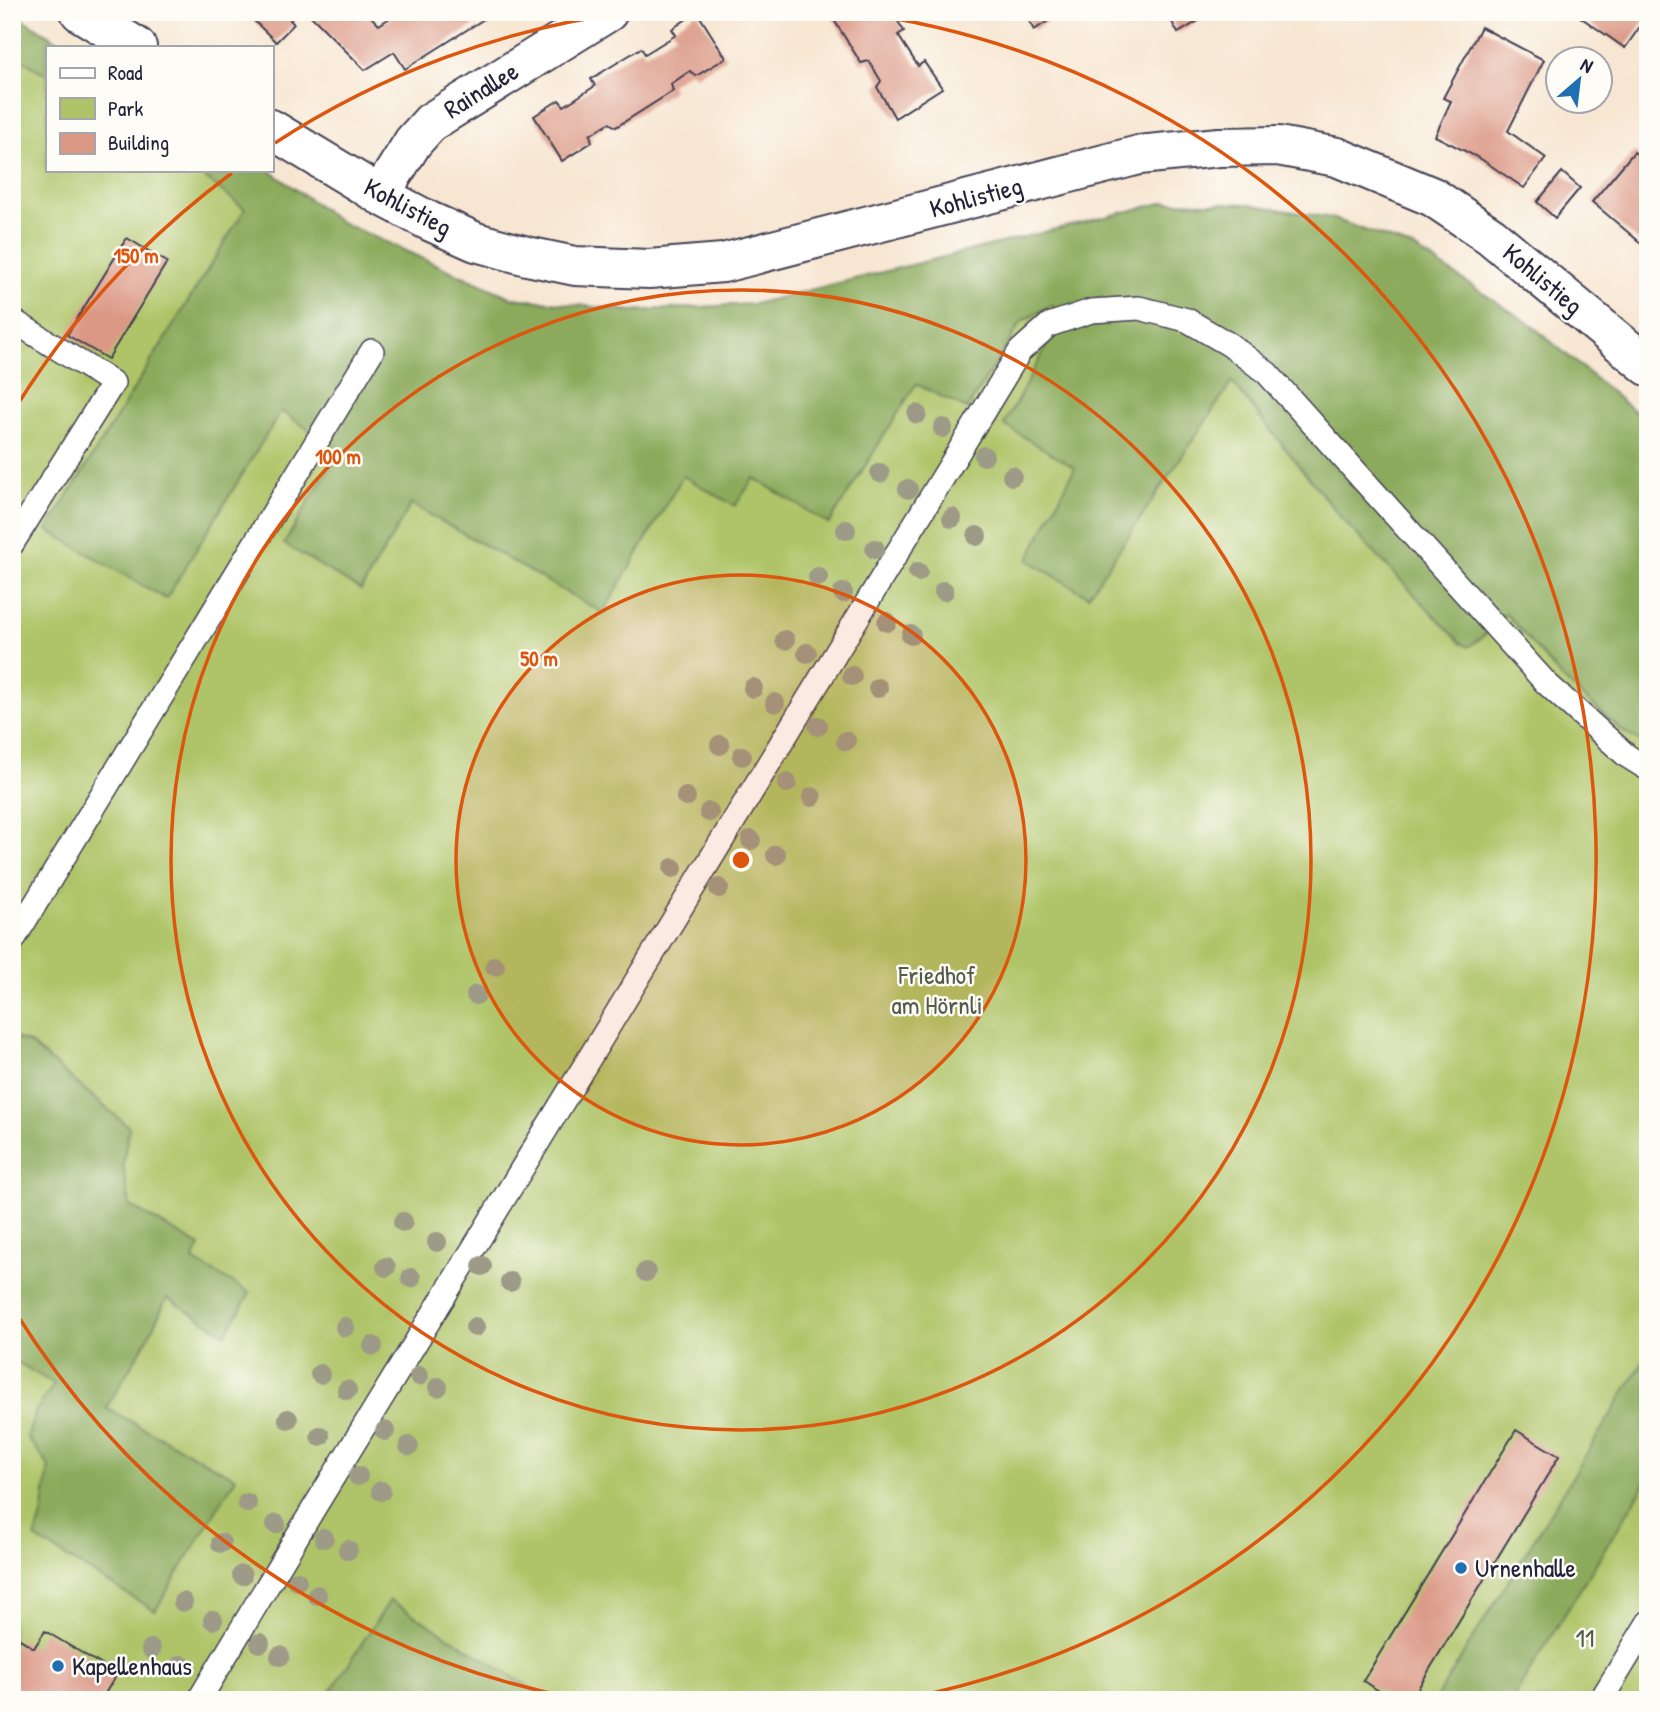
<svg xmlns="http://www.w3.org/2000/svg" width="1660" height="1712" viewBox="0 0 1660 1712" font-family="'Patrick Hand',sans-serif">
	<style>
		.green { fill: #afc468; stroke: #687352; stroke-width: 2 }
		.forest { fill: #8baa5c; stroke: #56664c; stroke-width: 2 }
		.building { fill: #db9885 }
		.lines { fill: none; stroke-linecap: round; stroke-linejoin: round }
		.lane-casing { stroke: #423f52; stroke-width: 26 }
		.street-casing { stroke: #423f52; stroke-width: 42 }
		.secondary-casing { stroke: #423f52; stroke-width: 42 }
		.lane { stroke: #fff; stroke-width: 23 }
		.street { stroke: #fff; stroke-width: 38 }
		.secondary { stroke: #fff; stroke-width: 38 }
		.tree { fill: #9d9a87 }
		.ring { fill: none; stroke: #de560e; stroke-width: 3.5 }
		.poi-dot { fill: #1f6fb2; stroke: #fdfcf7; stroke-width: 2.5 }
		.labels { text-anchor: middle; stroke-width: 5; stroke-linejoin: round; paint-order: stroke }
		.street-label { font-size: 26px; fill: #22223b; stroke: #fdfcf7 }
		.park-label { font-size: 26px; fill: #535b4b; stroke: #fdfcf7 }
		.poi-label { font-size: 26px; fill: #22223b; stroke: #fdfcf7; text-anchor: start }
		.centre { fill: #de560e; stroke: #fdfcf7; stroke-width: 3.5 }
		.ring-label { font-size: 21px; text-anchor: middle; font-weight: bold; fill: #de560e; stroke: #fdfcf7; stroke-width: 5; stroke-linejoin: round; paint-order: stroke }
	</style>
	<rect width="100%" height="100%" fill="#fdfcf7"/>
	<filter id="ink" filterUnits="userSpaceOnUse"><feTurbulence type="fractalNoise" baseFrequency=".0143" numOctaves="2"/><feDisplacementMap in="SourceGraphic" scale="14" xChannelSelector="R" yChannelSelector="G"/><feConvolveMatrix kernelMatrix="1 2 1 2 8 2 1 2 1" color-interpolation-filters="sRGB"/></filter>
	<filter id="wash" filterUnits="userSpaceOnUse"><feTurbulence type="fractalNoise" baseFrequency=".00686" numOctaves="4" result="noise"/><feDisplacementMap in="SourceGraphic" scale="28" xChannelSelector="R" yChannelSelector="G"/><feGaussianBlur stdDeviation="1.57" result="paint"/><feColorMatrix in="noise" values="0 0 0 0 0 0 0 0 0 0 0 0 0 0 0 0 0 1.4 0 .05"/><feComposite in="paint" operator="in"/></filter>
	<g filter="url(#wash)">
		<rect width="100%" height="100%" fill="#f7e6d1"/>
		<path class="green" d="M12 13 68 47H47V170H269L340 222 512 298 632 311 754 304 1166 202 1247 204 1331 218 1414 248 1530 324 1648 423V1700H12Z"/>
		<path class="forest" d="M12 13 68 47H47V75L12 54Z
			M195 170H269L340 222 512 298 632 311 754 304 1166 202 1247 204 1331 218 1414 248 1530 324 1648 423V747L1621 730 1562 678 1506 614 1481 638 1468 647 1460 642 1342 519 1232 382 1088 596 1028 560 1075 468 1004 425 1053 334V305L1022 321 967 409 916 384 829 524 754 478 735 506 683 476 603 613 411 504 361 590 284 544 339 450 281 411 166 599 47 530 245 209Z
			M12 1037 29 1043 129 1127 123 1164 130 1206 200 1246 193 1260 250 1293 226 1334 167 1298 148 1338 106 1408 236 1478 155 1611 35 1538 42 1516 49 1466 27 1437 36 1411 54 1384 12 1359Z
			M1648 1354V1479L1512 1700H1435Z
			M390 1600 550 1700H325Z"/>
		<g id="blocks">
			<path class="building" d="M245 12H298L290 20 294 24 276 42Z
				M307 12H366L379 25 399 12H495L405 69 394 52 365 70Z
				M697 12 726 58 696 76 690 71 671 84 673 91 616 127 609 123 590 135 592 142 562 161 534 116 559 100 564 106 595 86 591 79 641 48 645 54 676 35 672 29Z
				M829 12H892L904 31 898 35 918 66 924 62 942 88 895 118 877 87 881 81 869 61 861 63Z
				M1024 12H1062L1034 30Z
				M1188 12H1200L1203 18 1178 33 1172 22Z
				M1573 12H1648V15L1625 48Z
				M1481 27 1544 60 1508 131 1546 158 1524 188 1481 159 1435 136 1451 101 1443 98Z
				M1634 152 1648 163V249L1592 202Z
				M1562 172 1580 188 1555 218 1537 202Z
				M127 238 167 262 108 359 67 335Z
				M1516 1430 1559 1456 1411 1700H1394L1363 1681Z
				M45 1631 117 1674 101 1700H12V1652L20 1639 34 1648Z"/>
		</g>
	</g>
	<g filter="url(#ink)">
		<use href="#blocks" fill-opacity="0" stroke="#423f52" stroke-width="2"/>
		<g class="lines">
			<defs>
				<path id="lane" d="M12 320 113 383 12 544
					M12 942 372 351
					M199 1700 314 1508 481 1236 1020 351 1049 325 1091 311 1139 308 1187 320 1230 345 1267 373 1546 683 1627 756 1648 769
					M1601 1700 1648 1623"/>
				<path id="street" d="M380 195 413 142 431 122 608 12"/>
				<path id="secondary" d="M80 12 137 47
					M271 129 380 195 429 221 476 242 527 256 575 266 649 269 723 263 1139 155 1219 147 1278 146 1337 157 1433 197 1491 236 1648 366"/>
			</defs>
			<use href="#lane" class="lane-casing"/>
			<use href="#street" class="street-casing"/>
			<use href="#secondary" class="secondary-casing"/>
			<use href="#lane" class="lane"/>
			<use href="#street" class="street"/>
			<use href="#secondary" class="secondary"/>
		</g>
		<g class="tree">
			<circle cx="917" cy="414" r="10"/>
			<circle cx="943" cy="428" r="10"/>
			<circle cx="984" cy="456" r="10"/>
			<circle cx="880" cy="473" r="10"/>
			<circle cx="1012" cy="476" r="10"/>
			<circle cx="908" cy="489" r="10"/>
			<circle cx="952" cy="518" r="10"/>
			<circle cx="846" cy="530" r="10"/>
			<circle cx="977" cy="536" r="10"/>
			<circle cx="875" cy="549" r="10"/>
			<circle cx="918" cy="572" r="10"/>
			<circle cx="818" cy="577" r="10"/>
			<circle cx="944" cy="591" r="10"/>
			<circle cx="843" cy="593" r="10"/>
			<circle cx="887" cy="622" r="10"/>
			<circle cx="911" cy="635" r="10"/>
			<circle cx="785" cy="640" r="10"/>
			<circle cx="807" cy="653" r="10"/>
			<circle cx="852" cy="676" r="10"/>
			<circle cx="753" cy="688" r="10"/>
			<circle cx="878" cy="688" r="10"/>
			<circle cx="775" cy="703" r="10"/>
			<circle cx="818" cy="726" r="10"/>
			<circle cx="846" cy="741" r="10"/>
			<circle cx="720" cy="745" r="10"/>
			<circle cx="742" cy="756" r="10"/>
			<circle cx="787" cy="783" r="10"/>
			<circle cx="686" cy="797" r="10"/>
			<circle cx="812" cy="797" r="10"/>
			<circle cx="709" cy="812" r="10"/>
			<circle cx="751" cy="840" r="10"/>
			<circle cx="776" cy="855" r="10"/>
			<circle cx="673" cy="868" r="10"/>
			<circle cx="719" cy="888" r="10"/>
			<circle cx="495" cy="966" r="10"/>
			<circle cx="476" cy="995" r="10"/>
			<circle cx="403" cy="1222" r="10"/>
			<circle cx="437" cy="1242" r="10"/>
			<circle cx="482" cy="1266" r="10"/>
			<circle cx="386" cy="1267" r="10"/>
			<circle cx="646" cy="1272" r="10"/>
			<circle cx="411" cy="1278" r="10"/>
			<circle cx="510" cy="1282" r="10"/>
			<circle cx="345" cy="1327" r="10"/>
			<circle cx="475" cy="1327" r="10"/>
			<circle cx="373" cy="1346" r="10"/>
			<circle cx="320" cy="1374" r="10"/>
			<circle cx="419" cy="1376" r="10"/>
			<circle cx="438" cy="1387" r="10"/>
			<circle cx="347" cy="1390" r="10"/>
			<circle cx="288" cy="1419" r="10"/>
			<circle cx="385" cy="1431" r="10"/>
			<circle cx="320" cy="1436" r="10"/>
			<circle cx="409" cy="1446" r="10"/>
			<circle cx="358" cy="1476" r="10"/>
			<circle cx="381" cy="1491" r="10"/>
			<circle cx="247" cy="1503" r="10"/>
			<circle cx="276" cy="1524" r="10"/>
			<circle cx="324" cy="1538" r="10"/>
			<circle cx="221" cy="1543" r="10"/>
			<circle cx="348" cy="1550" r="10"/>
			<circle cx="242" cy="1575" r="10"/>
			<circle cx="297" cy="1581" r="10"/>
			<circle cx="317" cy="1595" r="10"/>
			<circle cx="183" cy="1602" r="10"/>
			<circle cx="213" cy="1620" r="10"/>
			<circle cx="260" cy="1643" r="10"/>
			<circle cx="151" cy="1649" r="10"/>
			<circle cx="280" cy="1656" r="10"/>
			<circle cx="181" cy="1665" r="10"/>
		</g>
	</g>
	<circle cx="741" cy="860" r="285" fill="#de560e" fill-opacity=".12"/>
	<g class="ring">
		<circle cx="741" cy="860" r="285"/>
		<circle cx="741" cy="860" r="570"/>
		<path d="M578 1699A855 855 0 0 1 16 1313M16 407A855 855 0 0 1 232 173M275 143A855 855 0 0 1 629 12M853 12A855 855 0 0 1 904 1699"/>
	</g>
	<g class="poi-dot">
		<circle cx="1461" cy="1568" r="7"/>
		<circle cx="58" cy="1666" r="7"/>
	</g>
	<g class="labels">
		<g class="street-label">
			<text transform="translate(481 90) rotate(-32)" y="9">Rainallee</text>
			<text transform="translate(976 197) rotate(-15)" y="9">Kohlistieg</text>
			<text transform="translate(408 207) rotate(28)" y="9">Kohlistieg</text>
			<text transform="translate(1543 279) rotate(40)" y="9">Kohlistieg</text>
		</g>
		<g class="park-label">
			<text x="937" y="984">Friedhof<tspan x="937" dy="30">am Hörnli</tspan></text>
			<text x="1585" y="1647">11</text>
		</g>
		<g class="poi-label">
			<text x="1475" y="1577">Urnenhalle</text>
			<text x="72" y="1675">Kapellenhaus</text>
		</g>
	</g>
	<circle cx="741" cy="860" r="10" class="centre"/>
	<g class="ring-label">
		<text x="136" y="263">150 m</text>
		<text x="338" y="464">100 m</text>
		<text x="539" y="666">50 m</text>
	</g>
	<rect width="1660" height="1712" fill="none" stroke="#fdfcf7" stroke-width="42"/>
	<rect x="46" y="46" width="228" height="126" fill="#fdfcf7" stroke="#a5a5ac" stroke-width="2"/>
	<rect x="60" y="68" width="35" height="10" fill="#ffffff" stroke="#a5a5ac" stroke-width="2"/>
	<text x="108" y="80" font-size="21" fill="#22223b">Road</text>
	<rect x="60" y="98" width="35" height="21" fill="#afc468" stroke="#a5a5ac" stroke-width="2"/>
	<text x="108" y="116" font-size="21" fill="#22223b">Park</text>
	<rect x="60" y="133" width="35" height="21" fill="#db9885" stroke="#a5a5ac" stroke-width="2"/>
	<text x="108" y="150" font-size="21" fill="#22223b">Building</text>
	<g transform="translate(1579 80) rotate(28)"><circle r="33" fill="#fdfcf7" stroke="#a5a5ac" stroke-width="2"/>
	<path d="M0-5L12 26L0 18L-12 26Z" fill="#1f6fb2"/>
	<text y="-10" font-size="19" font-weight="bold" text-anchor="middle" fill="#22223b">N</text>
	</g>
</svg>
